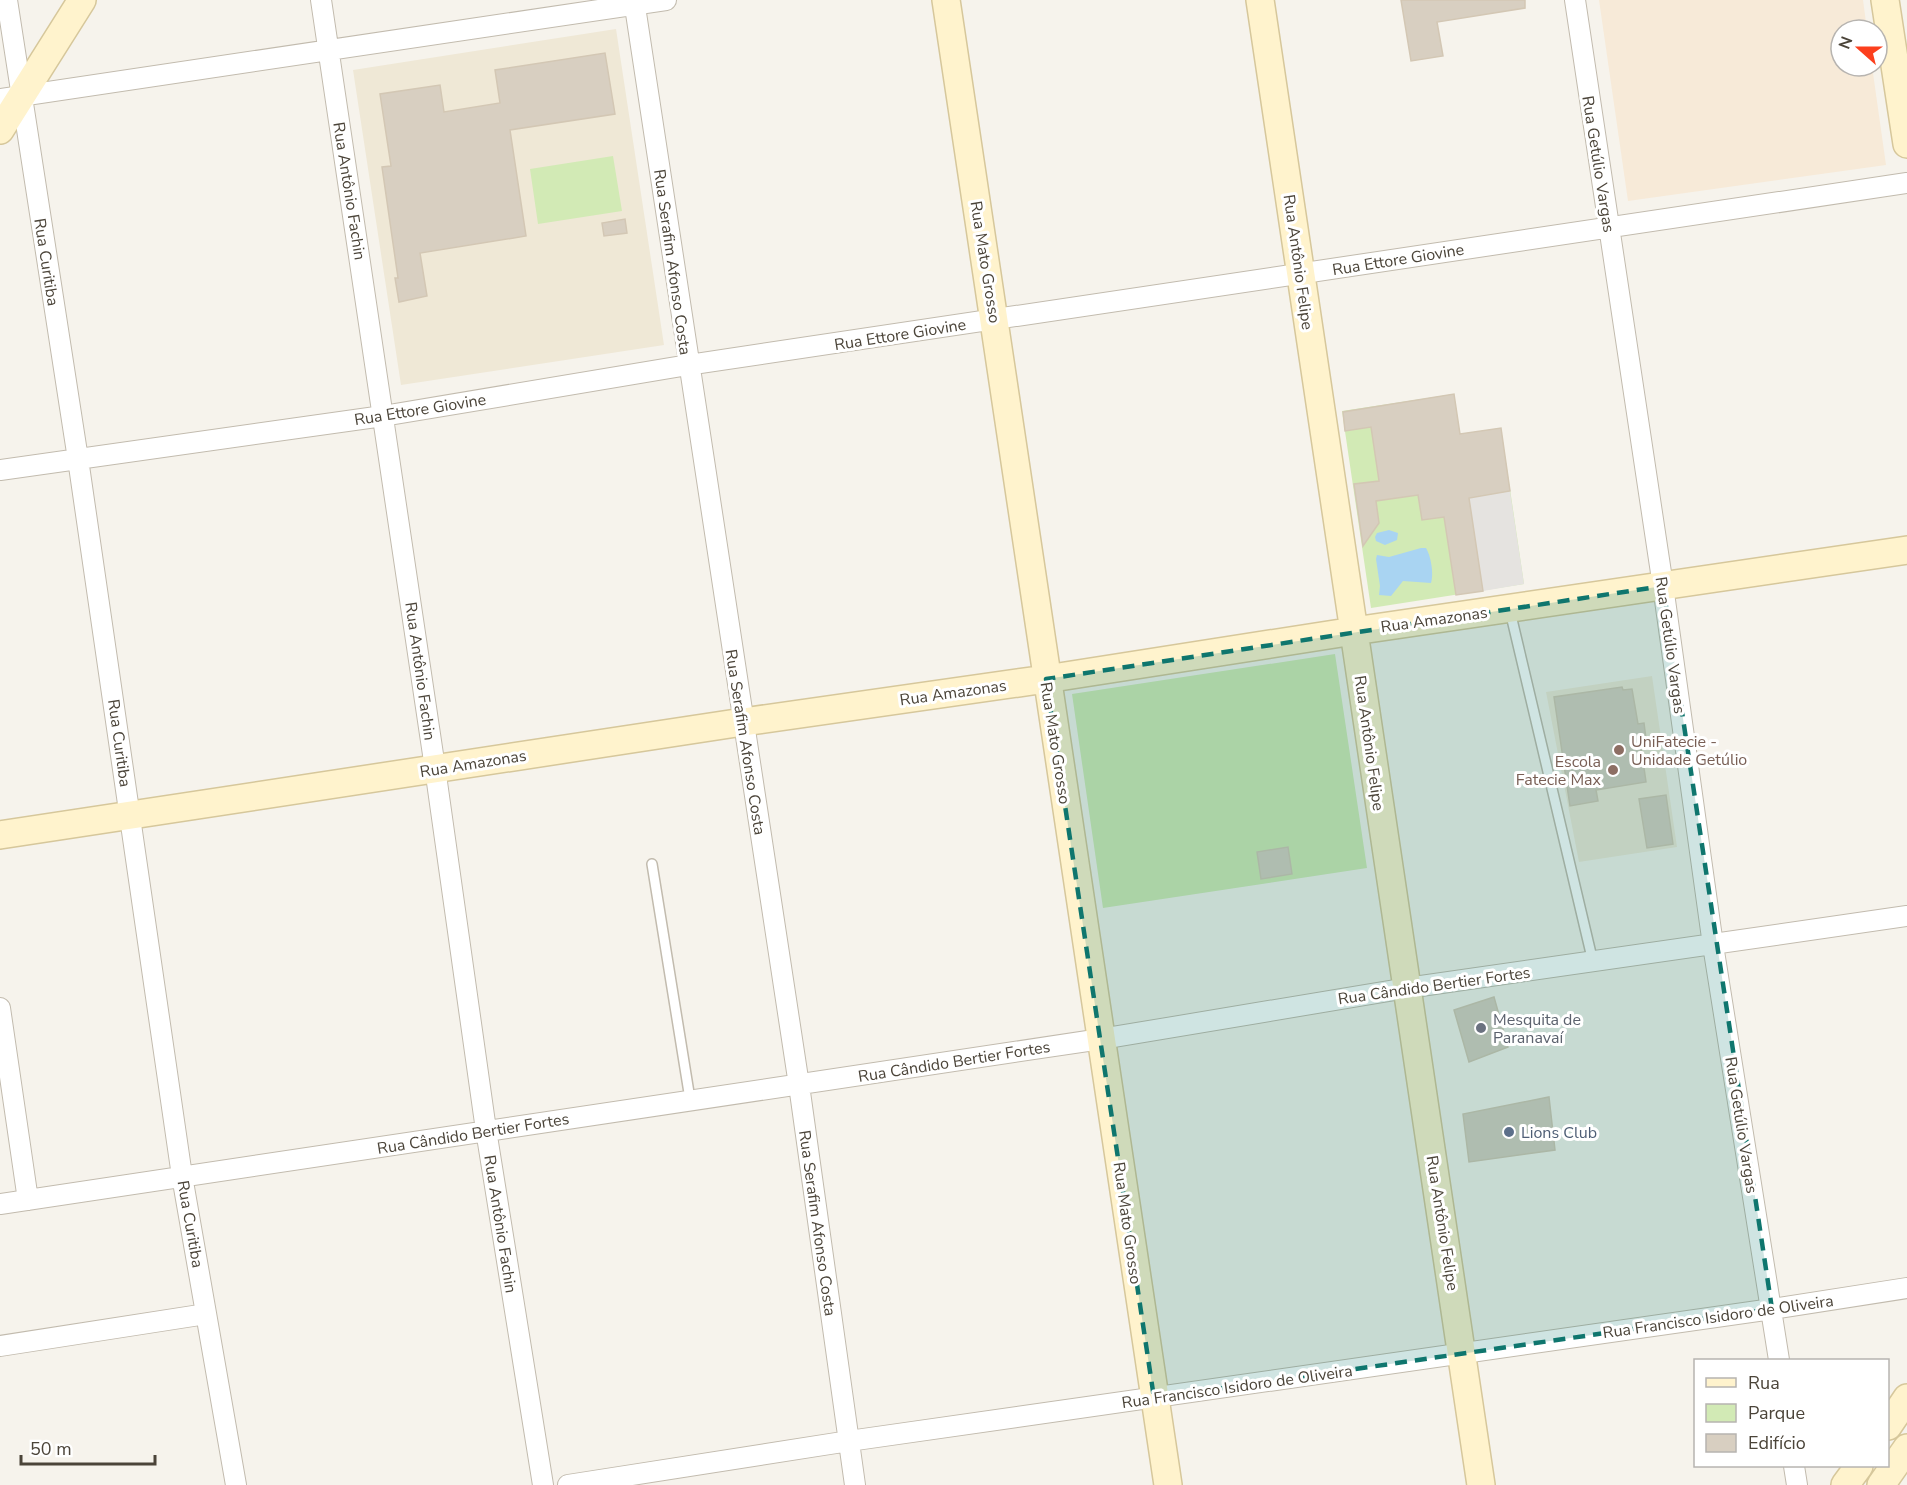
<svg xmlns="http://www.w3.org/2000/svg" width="1907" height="1485" viewBox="0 0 1907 1485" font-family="'Nunito Sans',sans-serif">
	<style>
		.commercial { fill: #f7ead8 }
		.education { fill: #efe8d6 }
		.green { fill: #d2eab5 }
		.parking { fill: #e5e3e0 }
		.water { fill: #a9d4f2 }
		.building { fill: #d8cfc1; stroke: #d3c7b4; stroke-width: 1.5 }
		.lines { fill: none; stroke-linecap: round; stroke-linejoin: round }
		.lane-casing { stroke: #c2bbae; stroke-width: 12 }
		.street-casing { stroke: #c2bbae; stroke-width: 22 }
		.secondary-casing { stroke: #d6c79b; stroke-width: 30 }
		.lane { stroke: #fff; stroke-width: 9 }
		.street { stroke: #fff; stroke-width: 20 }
		.secondary { stroke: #fff3cd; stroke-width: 27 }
		.marked { fill: #0f766e; fill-opacity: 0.2; stroke: #0f766e; stroke-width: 4.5; stroke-dasharray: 12 8; stroke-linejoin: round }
		.education-dot { fill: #8d6e63; stroke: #fff; stroke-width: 2 }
		.worship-dot { fill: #6b7280; stroke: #fff; stroke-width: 2 }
		.service-dot { fill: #5c6f8a; stroke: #fff; stroke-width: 2 }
		.labels { text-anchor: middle; stroke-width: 6; stroke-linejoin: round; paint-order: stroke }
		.street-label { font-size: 16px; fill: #4b4439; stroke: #fff }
		.education-label { font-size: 16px; fill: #785e54; stroke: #fff; text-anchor: start }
		.worship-label { font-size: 16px; fill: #5b616d; stroke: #fff; text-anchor: start }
		.service-label { font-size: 16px; fill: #4e5e75; stroke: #fff; text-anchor: start }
	</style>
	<rect width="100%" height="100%" fill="#f6f3ec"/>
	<path class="commercial" d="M1599 0H1863L1867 30H1841V66H1872L1886 165 1628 201Z"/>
	<path class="education" d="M616 29 664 345 401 385 353 70Z
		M1652 676 1677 847 1579 862 1546 692Z"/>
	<path class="green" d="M613 156 622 211 538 224 530 169Z
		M1454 394 1460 434 1501 428 1524 584 1371 608 1342 411Z
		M1335 654 1367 868 1103 908 1072 694Z"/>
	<path class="parking" d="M1510 491 1524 584 1483 591 1469 498Z"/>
	<path class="water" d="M1389 530 1398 533 1397 540 1385 545 1376 541 1375 537 1377 533Z
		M1421 548H1426C1431 556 1434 574 1431 583L1403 581 1391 596 1379 595 1380 586 1376 559 1377 555 1389 557Z"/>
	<path class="building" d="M1401 0H1525V8L1437 22 1443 56 1411 61Z
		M605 53 615 114 510 130 526 236 420 253 427 296 399 302 395 278H398L382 167 391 166 380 94 440 85 444 112 500 103 495 70Z
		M625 219 627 233 604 236 602 223Z
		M1454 394 1460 434 1501 428 1510 491 1469 498 1483 591 1456 595 1444 517 1422 520 1418 495 1376 501 1379 523 1363 546 1354 484 1379 481 1371 427 1345 431 1343 412Z
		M1622 687 1623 690 1632 689 1638 724 1644 723 1646 739 1640 740 1646 782 1596 790 1598 801 1570 806 1554 697Z
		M1666 795 1673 844 1647 848 1639 799Z
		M1288 847 1292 874 1261 879 1257 852Z
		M1494 997 1508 1047 1469 1062 1454 1010Z
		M1549 1097 1555 1150 1469 1162 1463 1114Z"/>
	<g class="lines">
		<defs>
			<path id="lane" d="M1510 611 1593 962
				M652 864 690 1099"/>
			<path id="street" d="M7 0 78 459 182 1176 236 1485
				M321 0 435 768 486 1130 543 1485
				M634 0 799 1085 855 1485
				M1575 0 1663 586 1713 945 1779 1360
				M0 99 666 0
				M0 470 383 416 688 365 1907 183
				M0 1008 28 1200
				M0 1204 1101 1039 1407 988 1907 916
				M0 1346 206 1314
				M1794 1466 1797 1485
				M568 1485 849 1441 1772 1309 1907 1288"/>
			<path id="secondary" d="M946 0 1168 1485
				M1260 0 1481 1485
				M1885 0 1907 144
				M0 130 82 0
				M0 835 743 722 1046 679 1354 631 1907 550
				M1888 1426 1907 1398
				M1845 1485 1859 1466
				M1881 1485 1907 1448"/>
		</defs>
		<use href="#lane" class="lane-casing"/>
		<use href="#street" class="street-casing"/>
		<use href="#secondary" class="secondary-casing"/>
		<use href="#lane" class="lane"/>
		<use href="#street" class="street"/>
		<use href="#secondary" class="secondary"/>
	</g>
	<path class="marked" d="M1663 586 1772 1309 1154 1398 1046 679Z"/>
	<g class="education-dot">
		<circle cx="1619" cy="750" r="6"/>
		<circle cx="1613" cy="770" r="6"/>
	</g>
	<circle class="worship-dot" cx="1481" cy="1028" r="6"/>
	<circle class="service-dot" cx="1509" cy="1132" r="6"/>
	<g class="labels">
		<g class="street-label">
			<text transform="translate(1599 164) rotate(81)" y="6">Rua Getúlio Vargas</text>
			<text transform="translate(350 191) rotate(81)" y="6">Rua Antônio Fachin</text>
			<text transform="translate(1398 259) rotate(-9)" y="6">Rua Ettore Giovine</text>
			<text transform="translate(47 262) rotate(81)" y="6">Rua Curitiba</text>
			<text transform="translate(673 262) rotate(82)" y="6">Rua Serafim Afonso Costa</text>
			<text transform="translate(986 262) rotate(81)" y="6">Rua Mato Grosso</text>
			<text transform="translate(1299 262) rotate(82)" y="6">Rua Antônio Felipe</text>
			<text transform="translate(900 334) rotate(-9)" y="6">Rua Ettore Giovine</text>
			<text transform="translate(420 409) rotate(-9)" y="6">Rua Ettore Giovine</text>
			<text transform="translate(1434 619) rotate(-8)" y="6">Rua Amazonas</text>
			<text transform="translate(1671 645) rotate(82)" y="6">Rua Getúlio Vargas</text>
			<text transform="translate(421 671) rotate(82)" y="6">Rua Antônio Fachin</text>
			<text transform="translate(953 692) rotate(-8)" y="6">Rua Amazonas</text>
			<text transform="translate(746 742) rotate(81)" y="6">Rua Serafim Afonso Costa</text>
			<text transform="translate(120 743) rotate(82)" y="6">Rua Curitiba</text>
			<text transform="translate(1056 743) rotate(81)" y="6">Rua Mato Grosso</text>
			<text transform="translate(1370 743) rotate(82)" y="6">Rua Antônio Felipe</text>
			<text transform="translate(473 763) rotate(-9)" y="6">Rua Amazonas</text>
			<text transform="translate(1434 985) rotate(-8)" y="6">Rua Cândido Bertier Fortes</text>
			<text transform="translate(954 1061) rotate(-9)" y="6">Rua Cândido Bertier Fortes</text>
			<text transform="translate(1742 1125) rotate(81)" y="6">Rua Getúlio Vargas</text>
			<text transform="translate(473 1133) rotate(-9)" y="6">Rua Cândido Bertier Fortes</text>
			<text transform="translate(818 1223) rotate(82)" y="6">Rua Serafim Afonso Costa</text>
			<text transform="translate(1128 1223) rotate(82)" y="6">Rua Mato Grosso</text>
			<text transform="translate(1443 1223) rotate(81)" y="6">Rua Antônio Felipe</text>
			<text transform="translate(191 1224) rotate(80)" y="6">Rua Curitiba</text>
			<text transform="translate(501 1224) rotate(81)" y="6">Rua Antônio Fachin</text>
			<text transform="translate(1718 1316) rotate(-8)" y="6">Rua Francisco Isidoro de Oliveira</text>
			<text transform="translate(1237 1386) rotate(-8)" y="6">Rua Francisco Isidoro de Oliveira</text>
		</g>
		<g class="education-label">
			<text x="1631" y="747">UniFatecie -<tspan x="1631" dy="18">Unidade Getúlio</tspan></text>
			<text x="1601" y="767" text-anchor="end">Escola<tspan x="1601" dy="18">Fatecie Max</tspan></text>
		</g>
		<g class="worship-label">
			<text x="1493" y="1025">Mesquita de<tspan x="1493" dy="18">Paranavaí</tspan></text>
		</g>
		<g class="service-label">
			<text x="1521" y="1138">Lions Club</text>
		</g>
	</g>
	<rect x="1694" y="1359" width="195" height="108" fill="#ffffff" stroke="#b7b4b0" stroke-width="1.5"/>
	<rect x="1706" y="1378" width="30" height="9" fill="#fff3cd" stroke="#b7b4b0" stroke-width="1.5"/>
	<text x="1748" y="1389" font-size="18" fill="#4b4439">Rua</text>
	<rect x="1706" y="1404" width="30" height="18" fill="#d2eab5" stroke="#b7b4b0" stroke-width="1.5"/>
	<text x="1748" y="1419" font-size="18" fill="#4b4439">Parque</text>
	<rect x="1706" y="1434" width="30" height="18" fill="#d8cfc1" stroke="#b7b4b0" stroke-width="1.5"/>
	<text x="1748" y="1449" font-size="18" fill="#4b4439">Edifício</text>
	<g transform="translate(1859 48) rotate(291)"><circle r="28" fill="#ffffff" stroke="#b7b4b0" stroke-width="1.5"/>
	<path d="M0-4.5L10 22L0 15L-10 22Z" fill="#fc3f1d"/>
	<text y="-9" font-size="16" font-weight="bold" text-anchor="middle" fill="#4b4439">N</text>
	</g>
	<path d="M21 1455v9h134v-9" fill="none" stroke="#4b4439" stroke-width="3"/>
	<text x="30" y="1455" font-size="18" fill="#4b4439" stroke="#ffffff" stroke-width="4.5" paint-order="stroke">50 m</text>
</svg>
